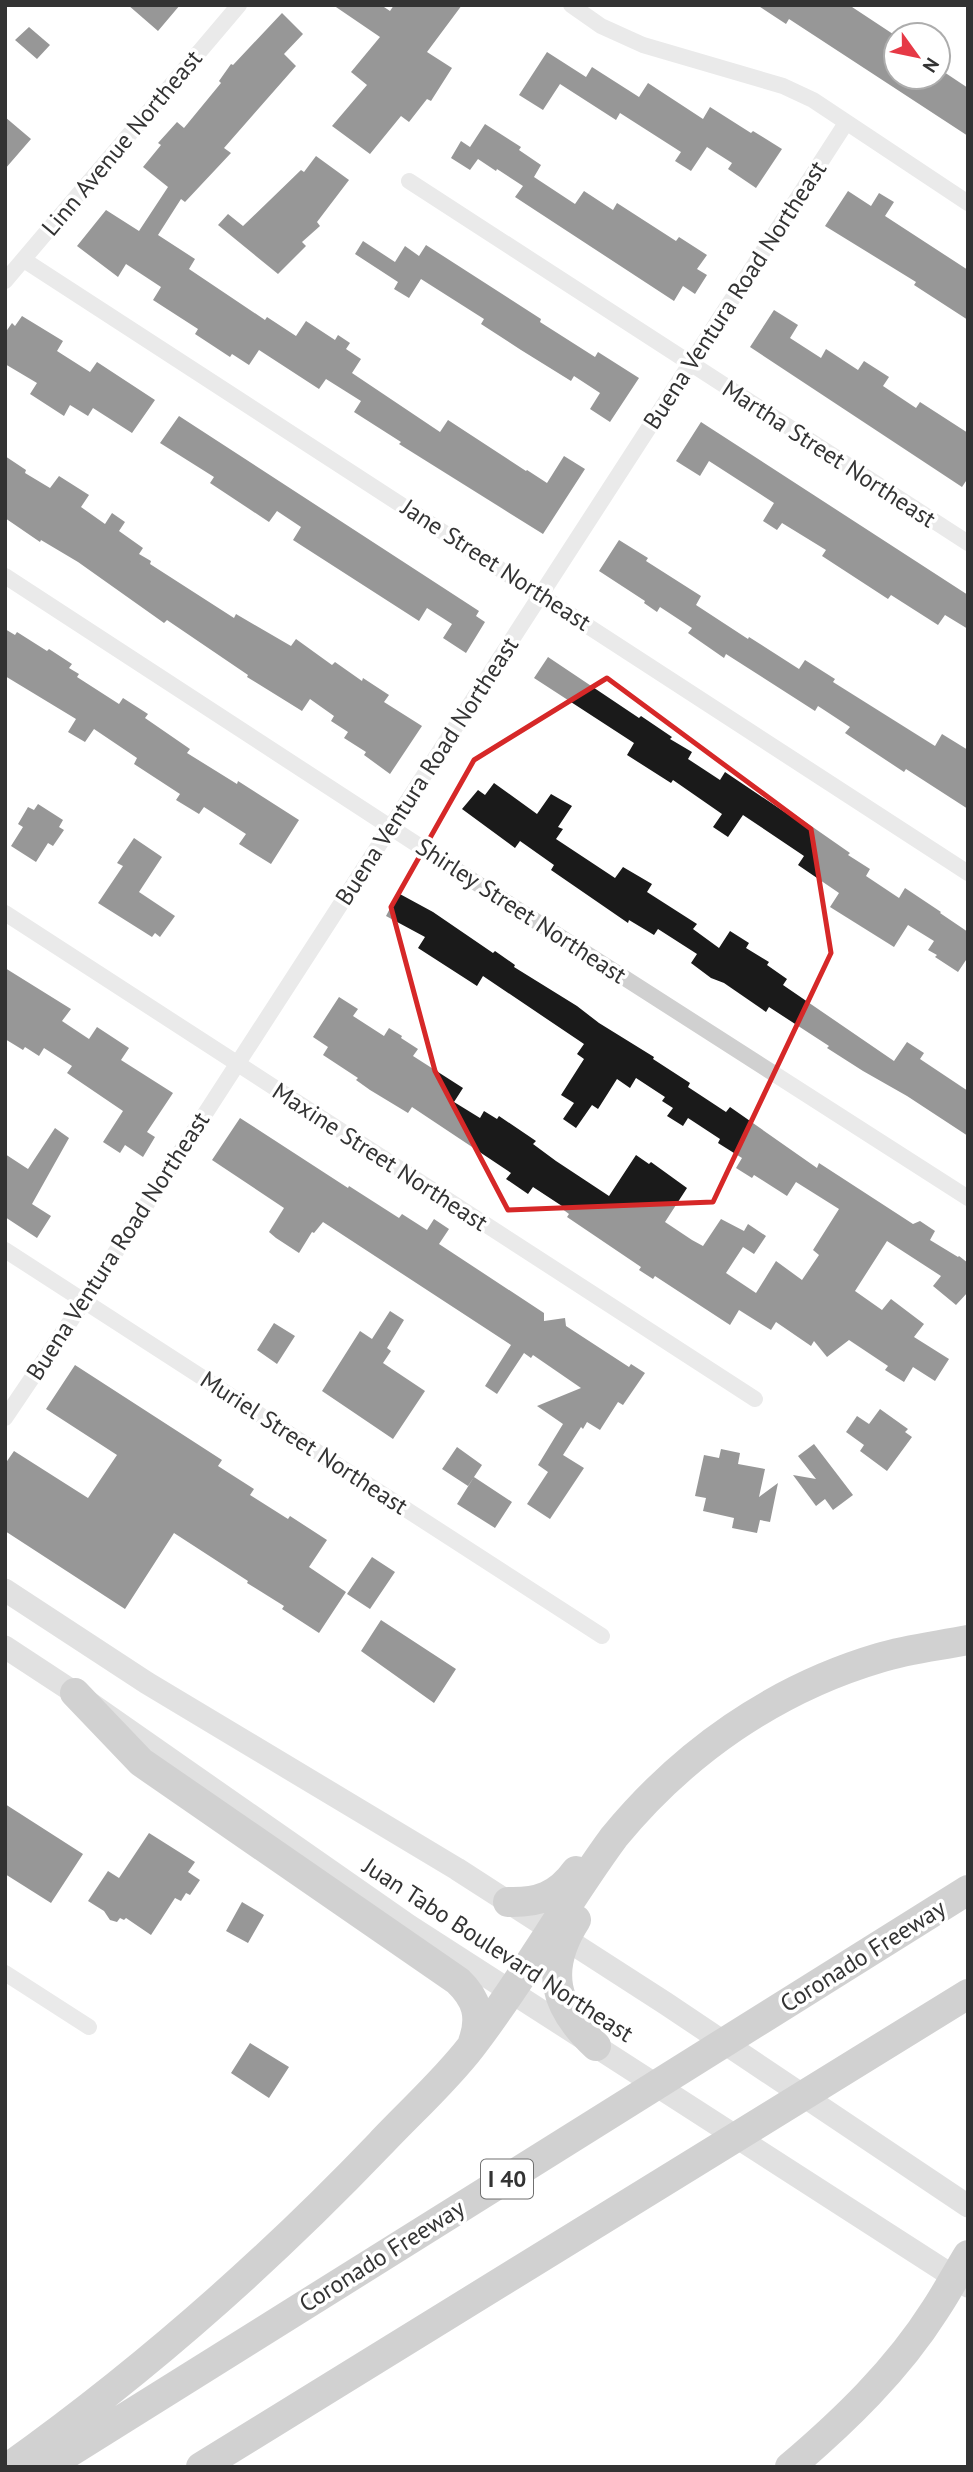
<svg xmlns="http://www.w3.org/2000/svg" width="973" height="2472" viewBox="0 0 973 2472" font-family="'PT Sans',sans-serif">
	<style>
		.building { fill: #1a1a1a }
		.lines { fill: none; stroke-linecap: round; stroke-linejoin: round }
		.minor { stroke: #d0d0d0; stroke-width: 16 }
		.secondary { stroke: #bdbdbd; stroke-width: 23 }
		.motorway { stroke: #9a9a9a; stroke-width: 30 }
		.marked { fill: none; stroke: #d62828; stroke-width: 5; stroke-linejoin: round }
		.labels { text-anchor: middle; stroke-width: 7; stroke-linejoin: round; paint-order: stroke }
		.shield { fill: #fff; stroke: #707070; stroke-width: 2 }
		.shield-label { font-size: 23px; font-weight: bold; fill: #333 }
		.street-label { font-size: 24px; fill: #333; stroke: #fff }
	</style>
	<rect width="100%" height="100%" fill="#fff"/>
	<path class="building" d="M128 5H180L158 31Z
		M333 5H381L390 11 394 5H462L427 52 452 68 431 101 427 99 409 122 401 116 370 154 332 126 367 85 351 72 380 37Z
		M757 5H849L896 36V77H938V68L968 88V136L789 19 786 24Z
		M282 13 303 34 284 54 296 66 224 148 231 153 185 202 181 199 158 235 195 259 189 269 265 320 267 317 296 336 306 321 335 340 338 335 350 343 346 349 361 359 352 373 440 432 448 420 526 471 527 470 547 483 564 456 585 469 543 534 399 444 401 442 354 412 361 401 326 379 319 389 259 350 249 365 232 354 230 357 195 334 198 329 153 300 161 287 126 264 118 277 77 246 106 210 139 231 168 187 143 167 161 145 158 143 177 122 184 128 221 83 219 81 231 64 233 65Z
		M29 27 50 45 37 59 15 40Z
		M547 52 586 77 592 67 639 97 648 83 703 119 710 107 751 133 753 131 782 149 756 188 728 169 732 163 707 147 691 171 675 161 681 152 620 113 616 120 560 84 543 110 519 95Z
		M5 117 31 139 5 169Z
		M485 124 521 147 519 150 541 165 534 177 575 204 584 191 613 210 617 203 676 241 679 237 707 255 697 269 707 275 695 294 683 286 674 301 515 197 523 186 497 169 496 171 478 159 470 170 451 158 461 141 470 147Z
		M316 156 349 180 317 222 320 226 302 242 306 246 278 274 218 225 228 214 243 226 301 170 304 172Z
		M848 191 871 206 879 193 894 202 885 216 968 270V320L914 285 916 282 825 226Z
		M363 241 395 262 405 246 419 256 426 245 541 319 540 322 595 357 598 352 639 378 610 422 590 409 600 393 574 376 571 381 521 350 481 324 484 319 421 279 409 298 394 289 398 282 355 254Z
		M774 310 798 325 790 338 821 358 826 349 858 370 864 361 889 377 883 386 916 408 920 402 968 433V478L962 487 750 347Z
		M22 316 63 341 57 351 90 372 97 362 155 400 132 433 93 408 88 416 70 405 64 416 30 394 37 383 5 364V333L12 323 15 326Z
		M179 416 479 611 476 616 485 622 466 653 443 638 452 624 427 608 419 621 293 540 301 527 277 511 269 522 210 483 214 477 160 443Z
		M701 422 968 595V629L945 615 938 625 891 595 888 599 822 556 826 550 782 523 777 530 763 521 774 503 709 461 700 476 676 461Z
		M5 456 26 470 25 473 50 488 59 476 89 495 81 507 105 524 112 513 125 522 119 531 143 548 139 554 151 561 150 564 234 618 236 614 291 646 296 639 332 665 335 662 362 681 363 678 389 695 384 702 422 726 390 774 364 755 366 752 344 738 348 732 331 721 334 716 310 699 302 711 247 677 248 675 167 620 164 623 78 562 41 540 40 542 5 518Z
		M619 540 648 558 646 561 701 596 696 605 748 639 749 637 799 669 805 660 835 679 833 682 935 746 942 734 968 750V809L906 769 904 772 845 733 850 727 818 706 815 711 726 654 724 658 688 633 692 628 660 607 657 612 644 603 645 601 599 571Z
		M5 629 15 635 17 632 47 651 49 649 72 664 69 668 79 674 77 677 119 704 123 698 148 714 145 718 190 749 187 753 237 784 238 781 299 820 271 864 239 844 246 834 204 807 199 814 176 800 180 794 134 764 137 758 94 729 85 742 68 732 76 719 5 676Z
		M548 657 639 718 641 716 672 737 670 739 692 752 688 759 720 780 725 772 792 817 794 814 850 853 848 855 870 869 866 876 899 898 905 888 941 912 940 913 968 932V957L958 972 935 957 937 955 928 950 934 941 908 925 894 947 830 907 839 893 798 865 804 856 743 815 728 837 713 827 722 814 673 780 671 783 627 755 634 743 534 678Z
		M494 783 537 814 551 794 572 806 558 827 563 829 556 839 615 878 623 867 652 884 647 892 697 924 693 929 719 948 730 931 749 943 746 948 769 962 767 965 787 979 783 985 894 1061 907 1042 924 1053 920 1059 968 1091V1136L907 1096 863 1071 827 1048 829 1046 769 1007 766 1012 724 983 711 978 691 963 697 954 658 929 654 935 629 920 628 923 551 870 554 865 520 841 515 848 462 809 478 790 485 795Z
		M38 804 63 820 59 827 64 830 53 846 48 843 36 862 11 846 23 827 18 824 28 807 34 810Z
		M134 838 162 857 139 892 175 916 160 937 155 933 152 937 98 903 123 866 117 863Z
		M398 893 433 912 493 953 495 951 515 965 514 967 577 1006 599 1023 654 1057 653 1059 690 1083 688 1087 726 1112 730 1107 817 1168 819 1163 913 1224 920 1221 935 1231 930 1240 958 1257 959 1256 968 1263V1292L956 1305 933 1286 941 1276 887 1241 855 1291 882 1310 891 1299 924 1324 914 1337 949 1359 935 1381 913 1367 904 1382 885 1370 888 1366 849 1340 827 1357 814 1341 811 1346 776 1322 771 1330 739 1310 730 1325 655 1276 653 1279 639 1270 641 1267 567 1217 569 1214 561 1208 562 1206 533 1187 528 1194 506 1179 511 1173 412 1107 408 1113 370 1090 356 1080 358 1078 323 1055 328 1047 313 1037 339 997 358 1009 353 1016 384 1036 389 1028 402 1036 401 1038 418 1049 413 1056 463 1088 454 1102 480 1118 484 1111 497 1119 499 1116 536 1141 533 1144 556 1161 609 1196 636 1155 649 1164 651 1162 687 1188 665 1222 692 1240 703 1246 721 1219 744 1231 748 1224 766 1236 754 1254 743 1247 726 1273 756 1293 776 1261 802 1280 819 1255 813 1250 839 1209 796 1182 787 1196 754 1175 752 1178 736 1168 742 1158 718 1143 720 1139 688 1118 683 1126 667 1116 673 1108 662 1101 665 1097 636 1078 630 1088 617 1079 598 1109 592 1105 576 1128 563 1119 574 1103 561 1095 584 1059 577 1054 584 1044 483 976 477 986 418 948 425 937 386 916Z
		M5 968 71 1009 62 1021 89 1039 97 1027 129 1048 121 1060 173 1093 147 1132 155 1137 143 1157 125 1145 120 1153 103 1142 123 1111 67 1073 72 1066 44 1048 39 1056 25 1047 23 1050 5 1039Z
		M240 1118 348 1188 349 1186 399 1218 402 1214 427 1230 434 1219 449 1229 439 1244 544 1313V1321L565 1318 566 1326 629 1367 631 1364 645 1373 623 1405 618 1402 600 1430 587 1422 583 1429 581 1427 563 1455 584 1468 550 1519 527 1504 548 1472 538 1465 563 1424 537 1406 581 1388 533 1355 531 1358 524 1353 497 1394 485 1386 511 1345 323 1222 314 1233 312 1232 299 1253 276 1238 269 1232 284 1208 212 1160Z
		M55 1128 69 1138 32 1204 51 1216 37 1238 5 1217V1154L28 1169Z
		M390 1311 404 1320 387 1348 391 1351 383 1363 425 1391 393 1439 322 1391 360 1331 372 1339Z
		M274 1323 295 1336 277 1364 257 1350Z
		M75 1365 222 1460 218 1466 254 1489 250 1495 288 1519 290 1516 327 1540 309 1567 346 1592 319 1633 282 1609 284 1606 247 1583 248 1581 174 1533 125 1609 5 1531V1464L14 1451 88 1498 117 1455 46 1409Z
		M880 1409 908 1429 905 1432 912 1437 887 1471 860 1451 864 1445 846 1432 857 1416 869 1424Z
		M814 1444 853 1495 833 1510 825 1499 816 1506 793 1475 816 1479 798 1456Z
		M457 1447 482 1465 468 1486 442 1469Z
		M721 1449 740 1453 738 1464 765 1469 759 1497 778 1483 770 1522 760 1520 757 1533 732 1528 734 1518 703 1511 706 1498 695 1496 704 1455 719 1458Z
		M474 1477 512 1502 495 1528 457 1504Z
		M372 1557 395 1572 370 1609 347 1594Z
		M381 1620 456 1669 434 1703 361 1651Z
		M5 1804 83 1854 51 1903 5 1874Z
		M149 1833 195 1862 188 1872 200 1880 190 1895 186 1893 181 1901 175 1898 151 1935 126 1918 124 1920 120 1918 117 1922 110 1920 104 1911 88 1901 108 1871 119 1878Z
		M242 1902 264 1915 248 1943 226 1931Z
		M250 2043 289 2067 269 2098 231 2073Z"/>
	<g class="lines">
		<path class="minor" d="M571 5 601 26 643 45 783 86 813 100 968 203
			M409 181 968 543
			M24 260 968 873
			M5 281 239 5
			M5 576 450 866 968 1198
			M5 913 755 1399
			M5 1250 602 1636
			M5 1418 84 1301 846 123
			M5 1973 89 2027"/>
		<path class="secondary" d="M5 1590 147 1683 457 1869 665 2003 968 2206
			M5 1647 75 1693 409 1926 968 2286"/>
		<path class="motorway" d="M75 1693 141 1762 458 1981C477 1999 482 2017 473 2042
			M508 1902C538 1903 558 1896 576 1871
			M576 1920C544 1970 554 2007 596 2046
			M9 2467C142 2372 267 2262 380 2144 410 2112 444 2082 471 2047 523 1980 564 1905 614 1837 683 1753 774 1689 879 1658 908 1649 938 1646 968 1640
			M46 2467 968 1890
			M201 2467 968 1994
			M790 2467C844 2421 897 2370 935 2310 947 2292 957 2273 968 2255"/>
	</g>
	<path d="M0 0H973V2472H0ZM607 678 811 829 831 953 713 1202 508 1210 435 1071 391 907 474 760Z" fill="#fff" fill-opacity=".55" fill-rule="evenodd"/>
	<path class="marked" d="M607 678 811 829 831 953 713 1202 508 1210 435 1071 391 907 474 760Z"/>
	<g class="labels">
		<rect class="shield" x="481" y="2159.5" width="52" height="39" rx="5"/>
		<g class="shield-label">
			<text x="507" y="2187">I 40</text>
		</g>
		<g class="street-label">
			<text transform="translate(122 143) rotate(-50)" y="8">Linn Avenue Northeast</text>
			<text transform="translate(735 295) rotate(-57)" y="8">Buena Ventura Road Northeast</text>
			<text transform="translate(829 454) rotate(33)" y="8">Martha Street Northeast</text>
			<text transform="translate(496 565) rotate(33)" y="8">Jane Street Northeast</text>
			<text transform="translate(427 771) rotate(-57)" y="8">Buena Ventura Road Northeast</text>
			<text transform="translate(521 911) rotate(33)" y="8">Shirley Street Northeast</text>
			<text transform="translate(380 1157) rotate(33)" y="8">Maxine Street Northeast</text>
			<text transform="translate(118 1246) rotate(-57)" y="8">Buena Ventura Road Northeast</text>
			<text transform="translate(304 1443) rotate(33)" y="8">Muriel Street Northeast</text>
			<text transform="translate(498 1950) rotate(33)" y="8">Juan Tabo Boulevard Northeast</text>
			<text transform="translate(863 1956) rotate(-32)" y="8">Coronado Freeway</text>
			<text transform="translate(382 2256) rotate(-32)" y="8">Coronado Freeway</text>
		</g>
	</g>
	<rect width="973" height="2472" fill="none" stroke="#333333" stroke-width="14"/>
	<g transform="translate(917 56) rotate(123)"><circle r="33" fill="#ffffff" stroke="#adadad" stroke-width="2"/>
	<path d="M0-5L12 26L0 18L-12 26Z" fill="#e63946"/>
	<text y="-10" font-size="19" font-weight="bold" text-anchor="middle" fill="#333333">N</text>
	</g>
</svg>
